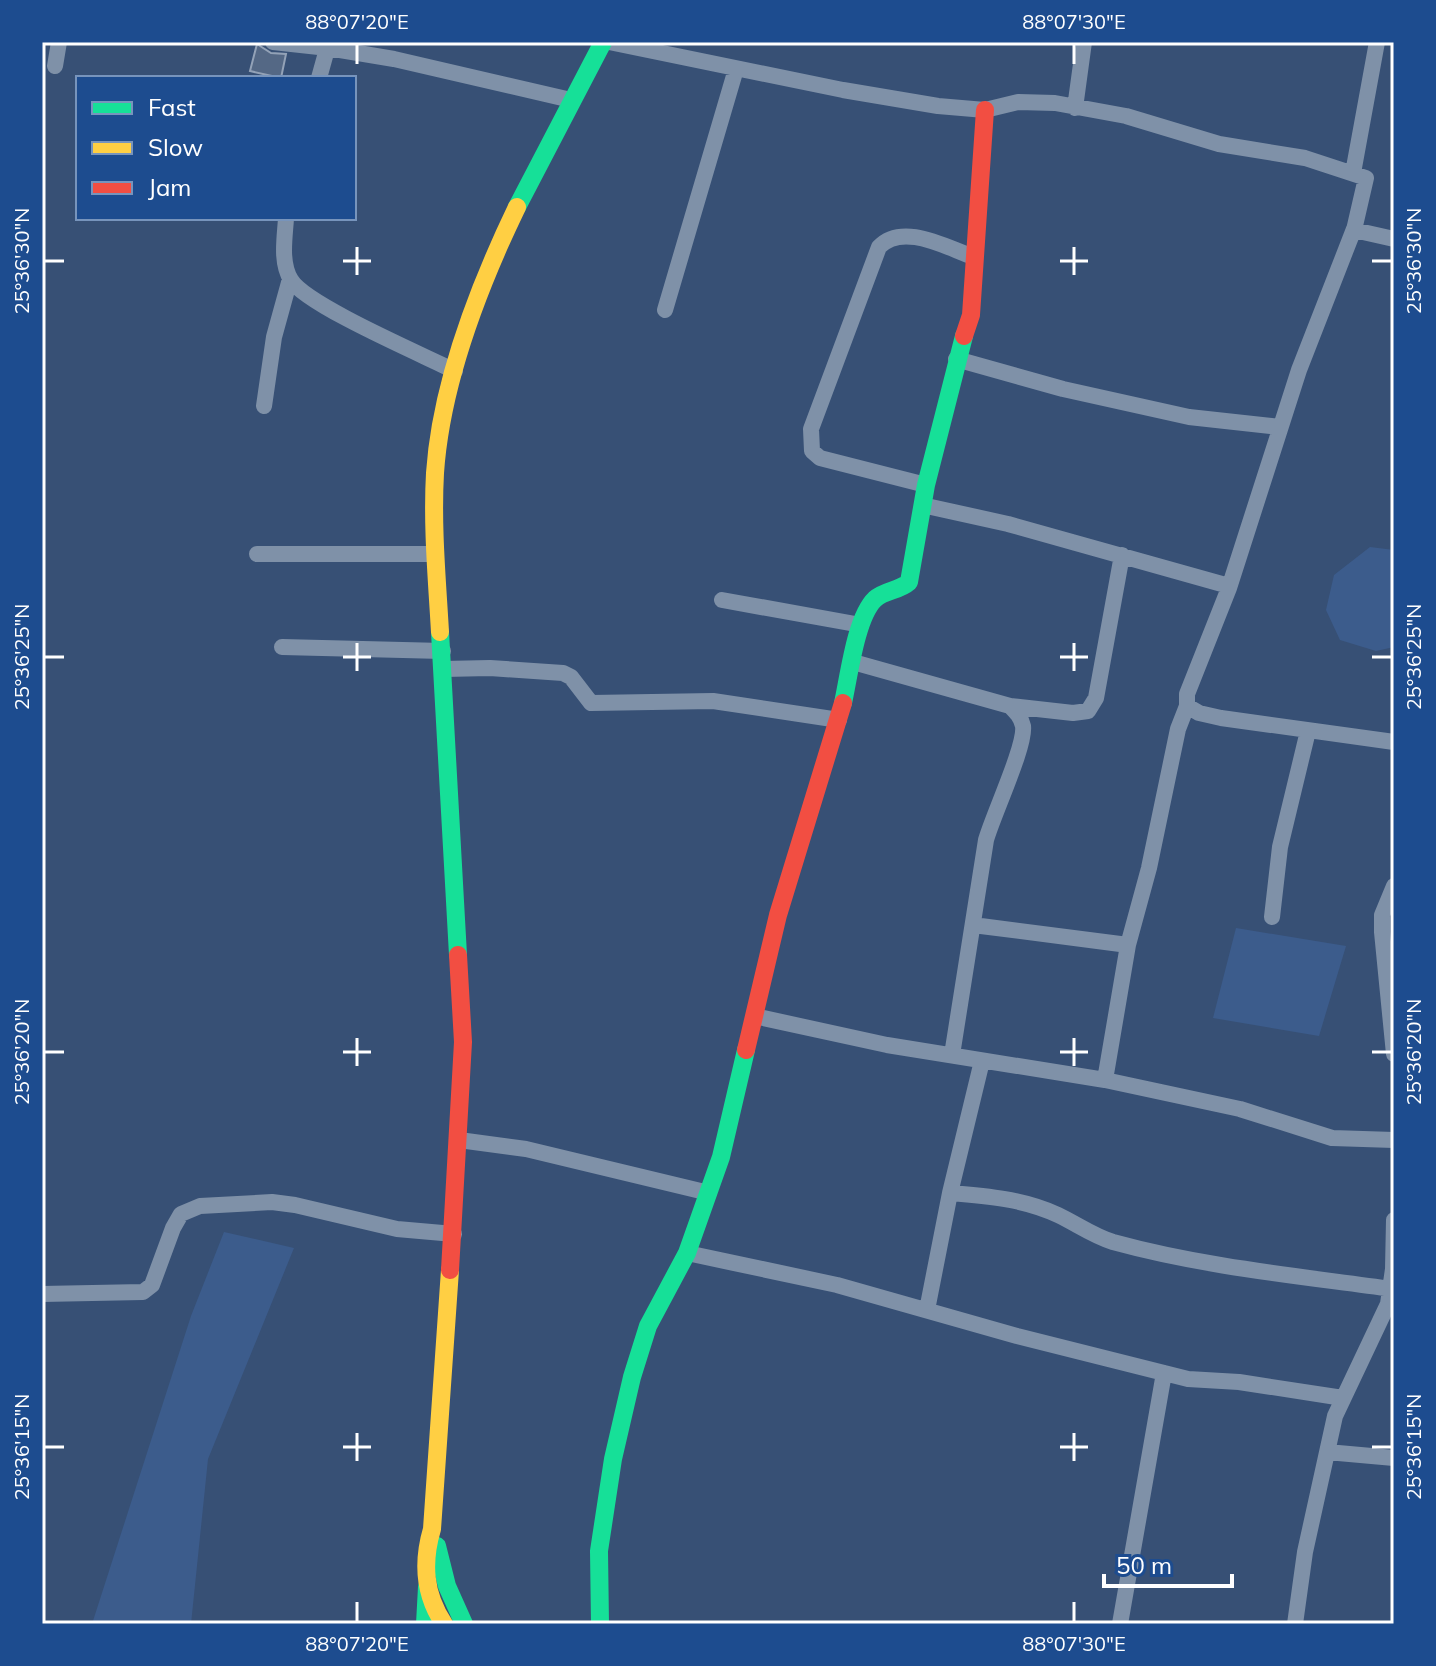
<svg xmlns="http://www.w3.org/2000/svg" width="1436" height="1666" viewBox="0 0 1436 1666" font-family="Mulish,sans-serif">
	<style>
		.water { fill: #3c5c8c }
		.building { fill: #546885; stroke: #93a2b7; stroke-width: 2 }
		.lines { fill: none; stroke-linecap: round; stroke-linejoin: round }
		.street { stroke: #7f91a8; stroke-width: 16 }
		.fast { stroke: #16e098; stroke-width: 18 }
		.slow { stroke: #ffcf43; stroke-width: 18 }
		.jam { stroke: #f24e42; stroke-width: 18 }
		.ticks { fill: none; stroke: #fff; stroke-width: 3 }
		.neatline { fill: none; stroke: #fff; stroke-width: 3 }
		.ticks-label { font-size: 20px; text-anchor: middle; fill: #fff }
	</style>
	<rect width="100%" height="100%" fill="#375075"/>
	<path class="water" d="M1370 547 1394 550V647L1376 651 1340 640 1326 610 1334 575Z
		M1236 928 1346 946 1319 1036 1213 1018Z
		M224 1232 294 1248 208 1459 191 1624H92L191 1316Z"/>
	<path class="building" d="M257 44 271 53 286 54 281 78 250 71Z"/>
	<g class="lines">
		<path class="street" d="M273 42 328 48 394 59 571 100
			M609 42 843 90 938 106 985 110 1018 102 1055 103 1126 116 1219 144 1305 158 1366 178 1354 230 1394 239
			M55 66 59 42
			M319 78 329 42
			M1075 108 1084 42
			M1353 173 1377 42
			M286 218C285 237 280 262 291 280 306 305 423 355 455 371
			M1354 229 1299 370 1229 588 1187 694V706L1199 713 1221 718 1394 742
			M665 310 736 69
			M956 359 1063 389 1189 417 1280 427
			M264 406 274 337 290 279
			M926 485 820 458 812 451 811 429 879 247C903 222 947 248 974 257
			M922 505 1008 524 1229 586
			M257 554H436
			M722 600 861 625
			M282 647 443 651
			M853 662 1010 706C1016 712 1021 717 1023 726 1026 745 993 815 986 840L952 1055
			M444 669 490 668 563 673 571 677 591 703 713 701 839 720
			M1010 706 1073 713 1088 711 1096 698 1122 555
			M1394 886 1382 915V932L1394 1054
			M1272 917 1280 847 1308 731
			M973 925 1128 945 1149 868 1178 729 1187 706
			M754 1016 887 1045 1105 1080 1240 1109 1332 1138 1394 1140
			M1105 1080 1128 945
			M459 1140 526 1149 709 1193
			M950 1193C987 1196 1024 1199 1058 1215 1077 1224 1093 1236 1113 1242 1204 1267 1299 1276 1392 1289
			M687 1253 837 1285 1017 1336 1188 1379 1239 1382 1343 1398
			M42 1294 143 1292 152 1285 173 1228 181 1214 200 1206 272 1202 295 1205 397 1229 454 1234
			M927 1310 950 1193 982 1061
			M1327 1452 1394 1458
			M1120 1624 1164 1373
			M1295 1624 1305 1552 1335 1416 1388 1304 1393 1269 1394 1220"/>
		<path class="fast" d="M517 207 603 42
			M440 632 458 955
			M843 703C849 676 856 617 875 599 885 590 899 591 909 582L926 485 964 336
			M437 1546 447 1586 464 1624
			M425 1624 427 1587
			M600 1624 599 1551 613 1459 632 1377 648 1326 687 1253 721 1157 746 1050"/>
		<path class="slow" d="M440 632C437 579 432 526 435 473 441 383 478 288 517 207
			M444 1624C424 1594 422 1563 432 1529L450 1270"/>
		<path class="jam" d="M964 336 971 315 985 110
			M746 1050 778 915 843 703
			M450 1270 463 1042 458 955"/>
	</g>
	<path class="ticks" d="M357 44V64M1074 44V64M357 247V275M1074 247V275M44 261H64M343 261H371M1060 261H1088M1372 261H1392M357 643V671M1074 643V671M44 657H64M343 657H371M1060 657H1088M1372 657H1392M357 1038V1066M1074 1038V1066M44 1052H64M343 1052H371M1060 1052H1088M1372 1052H1392M357 1433V1461M1074 1433V1461M44 1447H64M343 1447H371M1060 1447H1088M1372 1447H1392M357 1602V1622M1074 1602V1622"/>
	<rect width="1436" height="1666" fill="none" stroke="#1d4c8f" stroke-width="88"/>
	<rect x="76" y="76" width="280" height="144" fill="#1d4c8f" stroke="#7794bc" stroke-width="2"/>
	<rect x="92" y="102" width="40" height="12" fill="#16e098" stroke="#7794bc" stroke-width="2"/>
	<text x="148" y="116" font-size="24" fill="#ffffff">Fast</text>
	<rect x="92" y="142" width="40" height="12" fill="#ffcf43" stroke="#7794bc" stroke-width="2"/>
	<text x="148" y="156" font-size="24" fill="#ffffff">Slow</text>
	<rect x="92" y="182" width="40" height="12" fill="#f24e42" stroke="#7794bc" stroke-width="2"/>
	<text x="148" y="196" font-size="24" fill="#ffffff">Jam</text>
	<path d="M1104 1574v12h128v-12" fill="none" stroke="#ffffff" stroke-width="4"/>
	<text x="1116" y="1574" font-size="24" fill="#ffffff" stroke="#1d4c8f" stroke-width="6" paint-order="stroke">50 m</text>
	<rect x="44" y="44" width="1348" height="1578" class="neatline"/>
	<g class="ticks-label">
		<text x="357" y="29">88°07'20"E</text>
		<text x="1074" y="29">88°07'30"E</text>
		<text transform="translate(22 261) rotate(-90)" y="7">25°36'30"N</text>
		<text transform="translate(1414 261) rotate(-90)" y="7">25°36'30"N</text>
		<text transform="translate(22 657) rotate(-90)" y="7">25°36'25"N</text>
		<text transform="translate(1414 657) rotate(-90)" y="7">25°36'25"N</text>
		<text transform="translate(22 1052) rotate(-90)" y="7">25°36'20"N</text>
		<text transform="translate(1414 1052) rotate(-90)" y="7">25°36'20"N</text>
		<text transform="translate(22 1447) rotate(-90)" y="7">25°36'15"N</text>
		<text transform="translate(1414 1447) rotate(-90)" y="7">25°36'15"N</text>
		<text x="357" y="1651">88°07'20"E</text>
		<text x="1074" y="1651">88°07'30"E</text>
	</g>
</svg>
